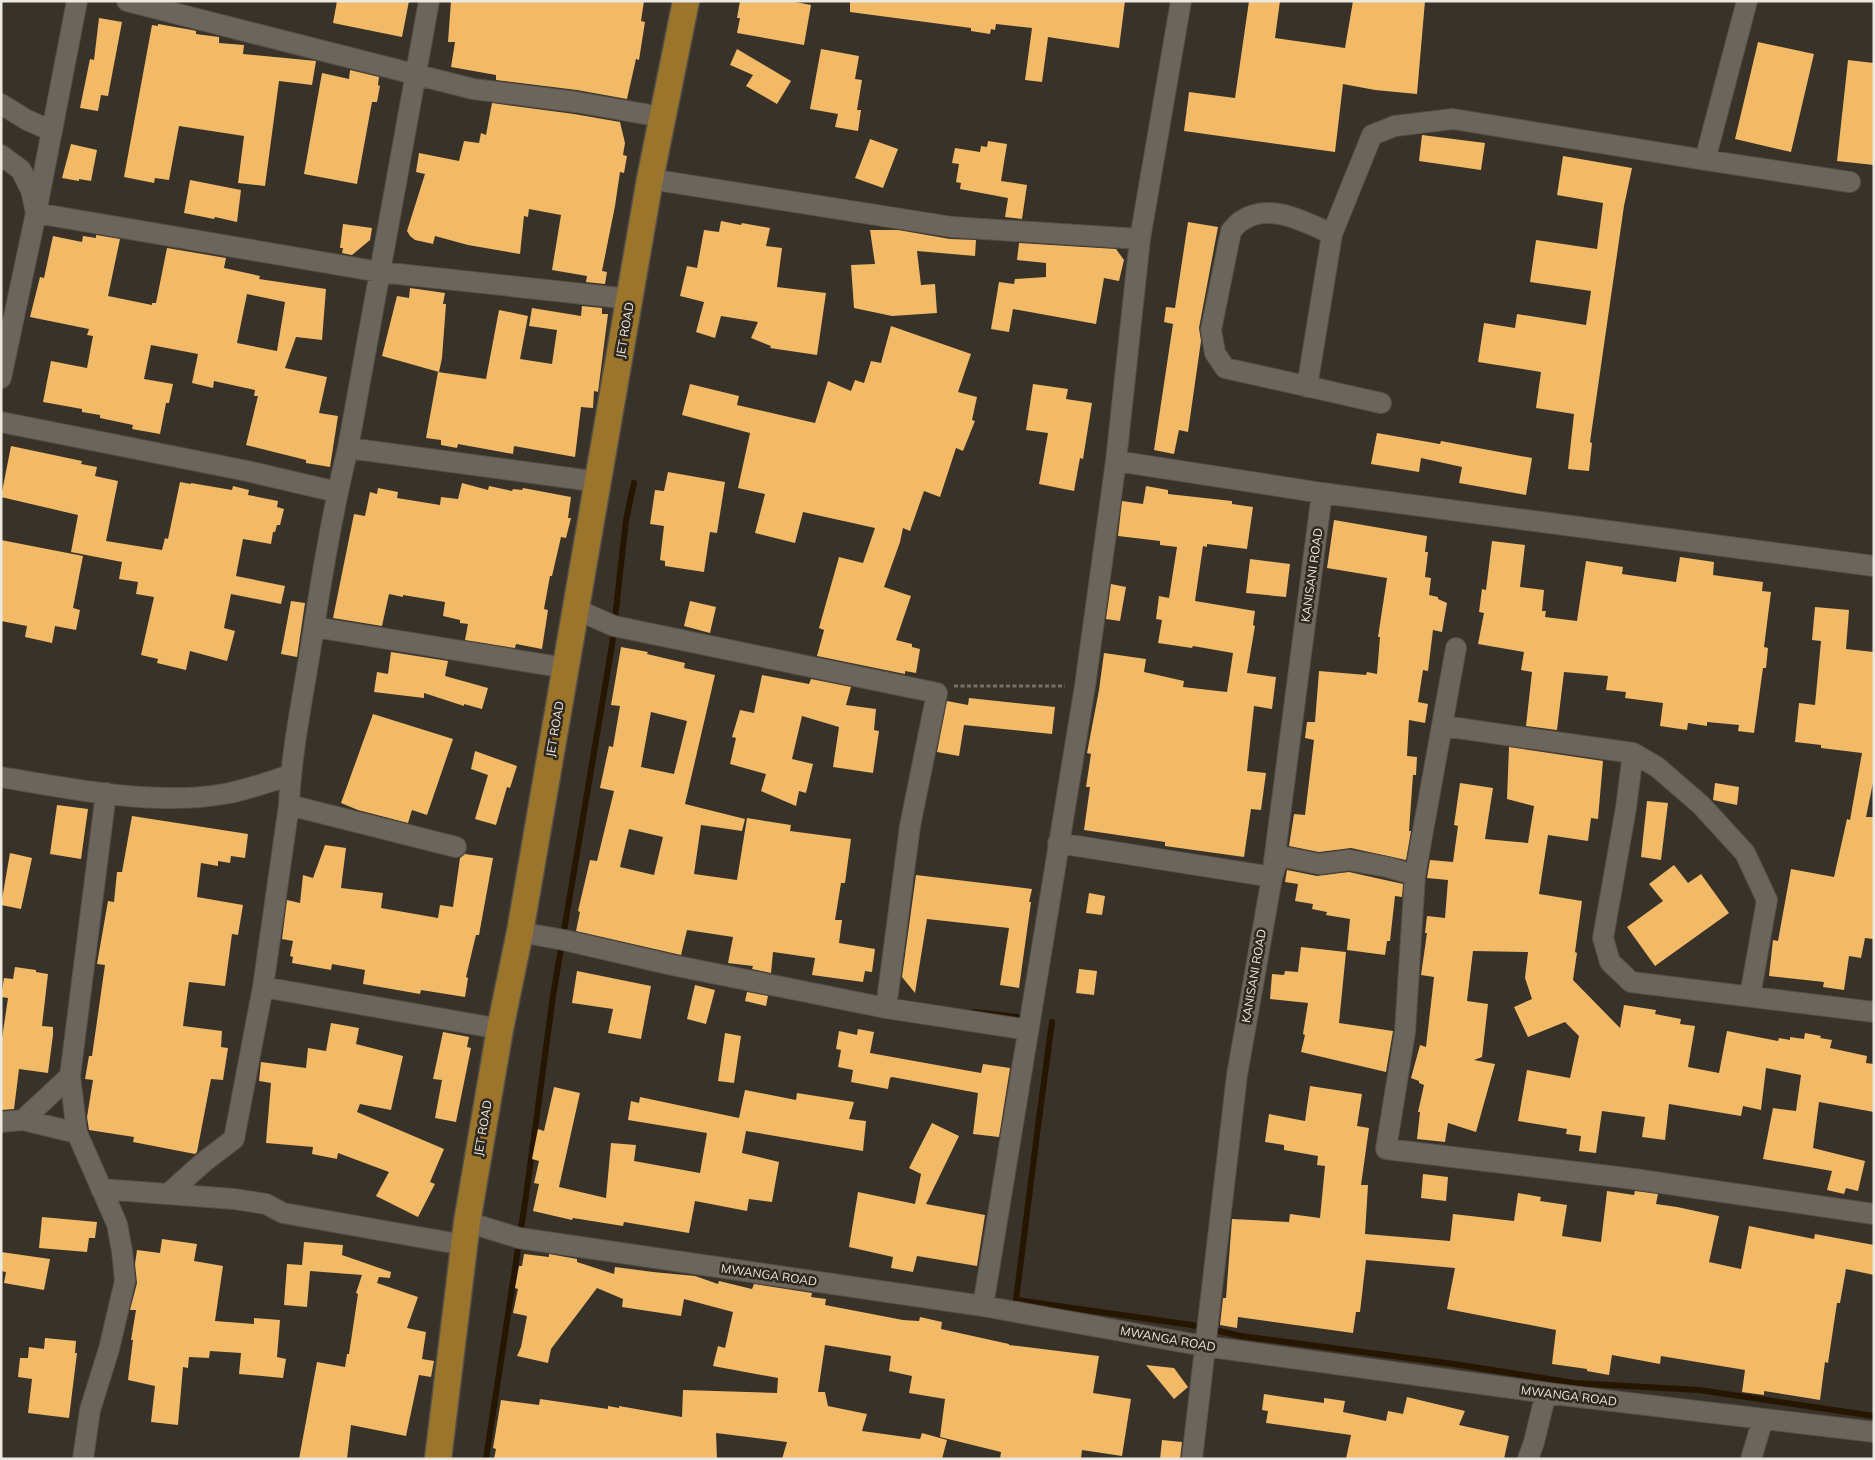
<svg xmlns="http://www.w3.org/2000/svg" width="1875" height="1460" viewBox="0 0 1875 1460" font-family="Mulish,sans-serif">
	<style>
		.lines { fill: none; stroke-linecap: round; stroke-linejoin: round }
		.stream { stroke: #261600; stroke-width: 6 }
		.building { fill: #f2ba67; fill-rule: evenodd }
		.minor-casing { stroke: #544f47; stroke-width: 22 }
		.major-casing { stroke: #544f47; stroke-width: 29 }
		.path { stroke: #757068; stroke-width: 3; stroke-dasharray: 4 2.5; stroke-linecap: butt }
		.minor { stroke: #6c655c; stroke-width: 20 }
		.major { stroke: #9b752b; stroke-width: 26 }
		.labels { text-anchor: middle; stroke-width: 5; stroke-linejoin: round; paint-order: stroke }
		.street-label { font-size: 12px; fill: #ece8e2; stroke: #2e281f }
	</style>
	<rect width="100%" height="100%" fill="#383229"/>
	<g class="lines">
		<path class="stream" d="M973 1012 1027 1018
			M1052 1022 1037 1134 1016 1300 1192 1325 1241 1336 1454 1364 1574 1383 1699 1390 1874 1416
			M486 1459 526 1196 553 996 612 645 626 520 634 483"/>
	</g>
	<path class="building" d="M337 1H409L402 37 333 23Z
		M451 1H644L641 21 645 22 639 60 636 59 627 99 577 90 496 80V75L451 67 455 42H448Z
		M740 1H790L811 5 804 45 737 33 740 18H737Z
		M850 1H1125L1119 48 1048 37 1042 82 1025 80 1032 28 996 24 995 30 991 29 990 34 971 31V28L850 12Z
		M1249 1H1280L1275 38 1345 48 1353 1H1425L1417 94 1375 90 1343 84 1335 152 1184 131 1189 92 1235 98Z
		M99 18 122 22 108 96 101 95 98 111 80 108 90 59 94 60Z
		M158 24 192 30 196 31V34L219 37V43L244 45 243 54 316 61 312 85 279 81 265 186 238 183 244 136 179 126 169 180 155 178 154 183 124 177 152 25 158 26Z
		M1758 42 1814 54 1791 152 1735 139Z
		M737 49 791 81 777 104 746 86 753 75 730 65Z
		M821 49 859 56 855 79 862 80 857 110H861L858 131 835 127 838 114 810 109Z
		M1848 60 1874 63V165L1837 161Z
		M350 70 379 77 378 85 380 86 377 102H372L357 184 304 174 322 73 349 79Z
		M492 103 574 114 620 122 625 143 623 155 627 156 624 173 620 172 615 206 602 271 607 272 605 284 586 282 587 276 552 270 561 215 529 209 528 217 524 216 520 254 468 245 435 236 433 244 415 240 410 236 407 231 425 174 416 172 419 153 459 161 464 141 479 143 481 133 486 135Z
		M1422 135 1485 143 1481 170 1419 161Z
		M870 139 898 149 883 188 855 178Z
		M988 141 1007 144 1001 181 1027 185 1022 219 1005 217 1008 198 960 189 961 183 956 182 959 164 952 163 955 148 980 152 981 146 987 147Z
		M71 144 97 150 91 181 79 179V181L62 178Z
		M1563 156 1632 168 1624 206 1590 442 1592 443 1589 471 1568 469 1574 414 1536 408 1541 372 1478 362 1484 323 1515 328 1517 314 1586 325 1591 291 1530 282 1536 240 1597 249 1603 203 1557 195Z
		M190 180 241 190 237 222 215 217 214 219 184 213Z
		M721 221 741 225 742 223 770 228 766 246 782 248 777 287 826 293 817 355 770 348 771 346 751 338 758 322 721 316 715 338 696 332 704 302 680 296 687 266 697 268 704 230 719 232Z
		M1188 222 1218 227 1199 328 1201 341 1188 432 1179 430 1174 454 1154 450 1173 324 1164 322 1166 307 1175 308Z
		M343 224 372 228 370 240 352 255 342 253 343 248H340Z
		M870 230H898L950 239 976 240 975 256 917 251 921 285 935 284 937 313 892 316 854 308 851 265 875 264Z
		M96 235 120 239 108 296 152 305V303H156L167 248 226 258 224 268 260 276 259 279 326 289 322 340 296 337 285 368 327 377 319 413 338 416 330 467 306 463V460L246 445 258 396H254L255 390 214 381 213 388 192 383 198 354 151 345 144 379 173 384 169 403H166L160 434 132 429 133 425 100 418V415L82 412V409L43 402 51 361 87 368 93 336 87 335 89 329 30 317 40 277 44 278 53 236 82 242 83 236 96 238ZM247 294 285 302 277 351 237 343Z
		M1019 243 1116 249 1124 260 1119 281 1104 278 1096 324 1013 309 1009 332 991 329 999 282 1014 284 1015 279 1046 277V263L1017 260Z
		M410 288 445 293 443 304H446L442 358 439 372 382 356 397 296 409 298Z
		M582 306 602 308V314H608L598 392 594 391 593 408 581 407 575 457 514 446 513 454 458 444 457 448 441 445V440L426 438 438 372 486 379 499 310 528 316 520 359 552 364 557 330 529 326 532 308 581 316Z
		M891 326 971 354 958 392 977 397 972 420 975 421 963 451 956 448 940 497 924 491 910 531 903 528 900 542 884 587 911 596 896 640 912 644V647L920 649 916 673 905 671V674L817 656 824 630 819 628 839 557 863 563 875 528 803 512 795 543 755 533 765 494 738 488 750 433 682 415 690 384 739 396 737 405 815 423 828 381 851 391 855 380 864 383 871 361 881 363Z
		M1033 384 1068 389 1066 399 1092 403 1083 459 1080 458 1074 491 1039 484 1048 433 1026 430Z
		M1377 433 1440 444 1441 441 1532 458 1526 495 1459 483 1462 467 1421 458 1419 472 1371 464Z
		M11 446 82 461 81 464 97 467 95 476 118 481 106 541 162 550 165 538 168 539 180 482 191 484V483L232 490 233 486 249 490 248 495 278 501 277 507 284 509 280 525H277L275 532H273L271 544 243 539 236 576 285 586 281 604 231 594 224 628 235 631 227 661 190 651 186 670 157 663 158 659 141 655 154 597 136 594 138 582 119 579 122 562 71 552 78 515 1 497Z
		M668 472 725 482 717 533 710 532 704 572 665 566V561L660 560 664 526 650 524 655 490 664 491Z
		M462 483 488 490 489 486 512 491 513 489 522 490 523 488 571 497 568 518H571L566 538 561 537 552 576H550L544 609 548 610 542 649 516 644 515 648 465 640 468 624 460 623V620L443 616 445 602 403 595V597L389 594 382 626 333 618 354 514 365 516 370 492 377 494 378 488 398 492 397 498 440 505 441 497 458 499Z
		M1146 486 1168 490V494L1232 501V504L1253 507 1247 549 1207 544V547L1203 546 1195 601 1255 611 1253 625 1255 626 1247 673 1276 677 1272 709 1254 706 1247 771 1266 773 1261 810 1251 809 1244 857 1165 846V842L1084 830 1090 787H1086L1091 754 1087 753 1099 690 1104 653 1146 659 1144 672 1184 681 1183 687 1227 692 1233 653 1193 646 1192 648 1158 643 1162 620 1156 619 1159 596 1169 598 1177 547 1160 545V541L1118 536 1122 501 1143 504Z
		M1334 520 1427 536 1425 552H1428L1425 577 1431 578 1429 595 1438 597V599L1447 603 1442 632 1433 630 1428 671 1423 670 1418 702 1428 704 1425 723 1409 720 1407 756 1417 757 1416 775H1413L1409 831H1411L1406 860 1351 848 1319 852 1289 846 1294 814 1305 815 1314 740 1305 738 1307 722H1315L1319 671 1366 675 1367 672 1377 674 1380 637H1378L1387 578 1327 568Z
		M1 540 83 556 73 608 80 610 76 630 55 626 52 643 25 637 27 626 1 621Z
		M1492 541 1525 545 1520 587 1544 590 1542 611H1546L1545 617 1577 621 1586 561 1623 567 1622 574 1676 582 1680 557 1714 562 1713 575 1763 582 1762 591 1771 592 1764 647 1768 648 1766 668H1763L1754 733 1738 731 1739 725 1707 722V726L1688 723 1687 730 1660 726 1663 703 1625 698 1626 692 1606 690 1608 676 1564 672 1557 730 1526 726 1532 672 1521 670 1524 652 1478 644 1484 613 1479 612 1482 589 1486 590Z
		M1250 559 1290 564 1286 597 1246 593Z
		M1111 584 1126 587 1120 621 1106 619Z
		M291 601 305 603 297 657 281 654Z
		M690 601 716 607 710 633 684 626Z
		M1815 607 1849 610 1846 649 1874 652V778L1866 817H1874V930L1873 939 1865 938 1861 958 1849 956 1844 990 1823 987 1824 982 1769 976 1773 940 1778 941 1791 869 1834 877 1847 819 1850 820 1862 753 1821 748V745L1795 742 1799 703 1815 705 1821 641 1812 640Z
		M621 647 648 652 647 654 685 663 684 668 715 675 685 804 745 819 742 831 701 825 694 874 737 880 747 818 791 825 790 831 851 839 845 883H841L835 920H842L839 943 875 949 872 972 865 971 863 982 812 975 815 958 773 952 771 973 752 969 753 966 728 963 733 937 687 930 681 955 576 931 580 912 578 911 590 860 597 861 614 791 600 788 609 746 613 747 620 706 611 705ZM651 712 687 721 674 774 641 767ZM629 829 663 837 654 875 620 867Z
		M391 652 448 661 445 676 488 688 482 709 464 704V706L424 693V698L374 692 377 672 388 674Z
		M762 675 809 684 811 679 851 687 846 705 876 709 874 730 879 731 873 773 833 767 839 727 802 716 792 759 813 764 806 793 799 791 796 806 761 791 766 774 730 764 736 738 732 737 740 710 754 713Z
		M969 698 1055 707 1052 734 964 725 959 756 937 752 947 701 968 705Z
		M373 714 453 739 427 815 412 810 408 823 358 810 341 803Z
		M1509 747 1603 761 1598 819 1591 818 1588 841 1548 835 1539 894 1582 901 1575 952 1577 953 1573 980 1620 1028 1624 1005 1656 1010 1655 1014 1681 1019 1680 1024 1695 1026 1688 1067 1719 1073 1727 1031 1778 1041 1779 1038 1790 1040V1037L1804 1039 1805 1033 1821 1036 1820 1038 1832 1040 1830 1048 1867 1056 1866 1063 1874 1064V1112L1819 1102 1813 1148 1865 1161 1858 1191 1846 1188 1844 1194 1827 1190 1832 1171 1763 1159 1773 1108 1796 1111 1801 1075 1766 1068 1761 1110 1743 1106 1741 1116 1669 1104 1665 1140 1642 1137 1645 1117 1602 1111 1596 1153 1579 1151 1581 1136 1566 1134 1567 1129 1518 1121 1527 1070 1570 1078 1579 1036 1565 1022 1528 1037 1514 1007 1532 999 1525 978 1528 952 1473 951 1467 1001 1488 1004 1482 1057 1474 1060 1495 1064 1476 1132 1448 1123 1445 1142 1417 1139 1420 1112H1418L1424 1085 1419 1083V1081L1411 1078 1420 1045 1426 1047 1434 977 1421 975 1427 933H1425L1427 916 1445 918 1448 880 1427 878 1430 860 1453 862 1458 826 1454 825 1460 783 1493 788 1485 839 1528 843 1534 806 1507 799Z
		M475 751 517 766 510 788 507 787 496 825 475 819 488 775 471 769Z
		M1715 783 1739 787 1737 805 1713 800Z
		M1647 801 1668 803 1661 860 1641 857Z
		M57 805 88 809 81 859 50 854Z
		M132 816 248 834 245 858 231 856 230 863 218 861V866L201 863 197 897 243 905 238 935 232 934 225 986 189 982 183 1026 222 1031 221 1047 228 1048 223 1080 211 1079 197 1152 195 1154 133 1142 134 1137 89 1130 87 1117 93 1080 85 1079 89 1056H92L105 965 97 964 108 901 114 902 117 872H122Z
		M325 845 346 848 341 888 383 893 381 908 438 918 440 905 453 907 460 858 465 854 493 858 479 935H476L466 977 468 978 465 997 421 990 420 994 363 984 365 970 332 964 331 970 292 963 293 957 290 956 293 941 282 939 287 900 300 903 303 875 313 878Z
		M10 853 32 858 21 909 1 905Z
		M1674 865 1688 883 1701 874 1729 913 1655 966 1627 927 1663 901 1649 884Z
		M1287 870 1317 876 1349 872 1403 884 1402 897 1395 896 1390 941H1387L1385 955 1347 950 1350 919 1326 915 1327 912 1312 909 1313 904 1295 901 1298 884 1285 882Z
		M916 875 1032 889 1029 902H1031L1019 988 1000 985 1009 928 927 919 915 993 902 977Z
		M1089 893 1105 896 1102 915 1086 913Z
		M1301 947 1346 952 1339 1023 1393 1031 1386 1072 1301 1052 1305 1035 1303 1034 1308 1003 1270 999 1272 974 1284 975 1285 971 1298 972Z
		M15 967 36 970V972L48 974 42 1026 53 1027V1035L48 1073 19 1069 14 1109 1 1110V1045L8 998 1 997 4 978 13 979Z
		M1079 969 1097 971 1094 995 1076 993Z
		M577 971 651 986 641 1039 608 1033 613 1009 572 1003Z
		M695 985 715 990 706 1024 687 1019Z
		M747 992 768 996 766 1006 745 1001Z
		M331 1023 359 1028 356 1044 403 1056 391 1110 360 1104 357 1112 444 1149 430 1182 435 1184 418 1217 376 1196 389 1172 338 1153 337 1159 312 1154 313 1147 266 1143 271 1083 259 1081 261 1062 306 1068 308 1048 326 1051Z
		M858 1029 874 1032 870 1053 981 1073 983 1064 1010 1068 999 1137 973 1134 978 1093 892 1077 890 1078 888 1089 851 1082 853 1070 838 1067 841 1050 836 1049 839 1031 857 1035Z
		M443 1032 469 1037 467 1047 471 1048 456 1122 435 1118 442 1080 433 1079Z
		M725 1033 741 1036 734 1083 718 1081Z
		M1310 1086 1362 1094 1357 1126 1369 1128 1361 1185H1368L1365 1234 1450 1241 1453 1214 1514 1221 1518 1193 1541 1197 1540 1201 1567 1205 1562 1236 1601 1242 1607 1191 1634 1195 1635 1191 1658 1194 1656 1204 1677 1207 1719 1216 1709 1262 1741 1269 1749 1226 1814 1239 1815 1234 1874 1245V1275L1846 1269 1840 1303H1837L1828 1363 1825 1362 1820 1400 1764 1391V1395L1742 1392 1745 1370 1661 1356 1660 1364 1612 1355 1609 1375 1587 1371V1369L1552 1364 1556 1330 1447 1309 1455 1268 1366 1260 1360 1312H1356L1353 1333 1238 1317 1237 1328 1220 1325 1223 1298H1226L1232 1219 1289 1222 1290 1214 1320 1218 1325 1166 1317 1165 1318 1156 1284 1150V1145L1265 1142 1269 1114 1305 1121Z
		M554 1087 580 1093 559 1187 606 1198 611 1143 636 1145 634 1161 700 1173 707 1133 628 1120 631 1101 639 1103 640 1097 739 1118 745 1090 796 1100 797 1093 854 1102 849 1119 866 1121 863 1151 746 1131 742 1153 779 1162 772 1202 749 1199 747 1211 695 1201 689 1233 624 1222 623 1226 573 1218 572 1220 533 1211 539 1184 534 1183 539 1161 532 1159 538 1129 544 1131Z
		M932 1123 959 1136 926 1204 985 1215 977 1266 917 1256 913 1272 891 1268 893 1257 849 1247 858 1192 915 1204 921 1174 909 1168Z
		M1423 1174 1448 1177 1446 1201 1421 1198Z
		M42 1217 97 1222 95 1238H89L87 1252 39 1248Z
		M162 1239 197 1244 194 1261 223 1266 215 1321 254 1324V1318L280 1320 277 1357 286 1359 283 1378 239 1374 241 1353 210 1351 209 1358 189 1357 188 1368 183 1367 178 1425 151 1422 155 1386 128 1380 133 1340H131L136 1310H130L137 1283 135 1264 137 1250 160 1253Z
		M304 1242 343 1245 342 1255 391 1272 390 1278 379 1277 377 1283 418 1297 407 1328 426 1332 422 1359 434 1361 431 1377 419 1375 406 1436 351 1425 347 1459H299L317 1362 345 1367 347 1354H349L358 1294 356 1293 362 1275 310 1271 307 1307 284 1305 287 1264 302 1265Z
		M1 1252 50 1259 44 1290 4 1283 6 1272 1 1271Z
		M524 1254 549 1257V1254L577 1259V1262L614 1274 615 1267 653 1272 695 1276 718 1284 719 1281 752 1289 754 1284 812 1293 811 1297 826 1299 825 1305 903 1320 919 1321 920 1317 942 1322 941 1329 1009 1344V1345L1099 1356 1093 1393 1131 1399 1122 1456 1082 1450 1081 1459H1000L1001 1452 940 1437 945 1399 909 1393 912 1376 889 1371 891 1356 825 1345 818 1392H825L828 1406 867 1414 862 1431 920 1439 922 1433 947 1440 942 1459H782L787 1442 716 1433 717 1459H494L496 1449 493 1448 501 1400 539 1405 540 1399 608 1409V1406L619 1408V1406L682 1417 683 1390 777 1393 778 1378 713 1366 718 1346 725 1348 733 1312 684 1299 681 1316 622 1307 623 1299 597 1288 551 1349 548 1363 517 1356 521 1347 527 1316 513 1313 518 1289 515 1288 519 1266H522Z
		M45 1338 76 1341 75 1353H77L69 1418 28 1413 32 1379 18 1377 20 1358H28L29 1347 44 1349Z
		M1146 1365 1174 1368 1188 1387 1174 1399Z
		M1264 1394 1324 1403V1398L1345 1401 1343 1412 1386 1421 1388 1411 1403 1414 1407 1397 1465 1411 1459 1425 1509 1436 1504 1459H1346L1351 1435 1266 1423 1268 1411 1262 1410Z
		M1162 1440 1182 1442 1180 1459H1160Z"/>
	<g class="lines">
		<defs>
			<path id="minor" d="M127 1 473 89 576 102 662 117
				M1 104 27 120 52 131
				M1 155 21 170 31 190 36 213 380 272 630 299
				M1705 160 1747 1
				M650 179 952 227 1140 239
				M1332 234C1307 223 1270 202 1243 220 1238 222 1235 227 1231 231L1211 330 1215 353 1225 368 1381 403
				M1 378 36 213 77 1
				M1307 387 1332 234 1372 135 1395 126 1453 119 1705 160 1850 182
				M1 422 247 471 337 492
				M348 448 599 482
				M1116 461 1322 493 1874 566
				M575 609 614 626 937 693 910 826 886 1008
				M314 627 566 668
				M1456 648 1415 875 1405 1032 1386 1149 1634 1179 1874 1214
				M1443 726 1633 753 1657 767 1701 805 1745 853 1767 900 1750 996
				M1633 753 1626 808 1603 938 1610 962 1631 982 1874 1012
				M1 777C69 789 156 806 224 794 247 790 269 782 290 775
				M289 805 456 847
				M1058 843 1272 877 1278 859 1285 857 1319 864 1349 860 1387 867 1415 875
				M520 932 564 940 672 965 886 1008 1028 1030
				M263 987 500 1029
				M23 1120 77 1133
				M1 1122 23 1120 70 1076
				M101 1189 234 1199 266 1204 283 1213 464 1245
				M168 1194 205 1161 234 1139 263 987 289 805C291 756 301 707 309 658 320 588 331 517 348 448L429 1
				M467 1222 519 1238 983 1306 1204 1346 1562 1395 1874 1432
				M983 1306 1085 686 1116 461 1140 239 1181 1
				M83 1459 90 1410 109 1349 125 1281 122 1251 117 1224 77 1133 70 1076 106 793
				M1192 1459 1237 1075 1272 877 1322 493
				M1528 1459 1534 1442 1546 1393
				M1751 1459 1763 1419"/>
			<path id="major" d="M438 1459 467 1222 500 1029 520 932 650 179 686 1"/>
		</defs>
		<use href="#minor" class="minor-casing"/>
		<use href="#major" class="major-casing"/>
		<path class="path" d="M954 686H1065"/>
		<use href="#minor" class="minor"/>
		<use href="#major" class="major"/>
	</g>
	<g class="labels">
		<g class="street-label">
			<text transform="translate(625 330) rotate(-80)" y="4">JET ROAD</text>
			<text transform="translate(1312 575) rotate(-82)" y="4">KANISANI ROAD</text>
			<text transform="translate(555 729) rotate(-80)" y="4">JET ROAD</text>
			<text transform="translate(1254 976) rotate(-80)" y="4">KANISANI ROAD</text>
			<text transform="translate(483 1128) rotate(-80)" y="4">JET ROAD</text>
			<text transform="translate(769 1275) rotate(8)" y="4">MWANGA ROAD</text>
			<text transform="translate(1168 1339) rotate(10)" y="4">MWANGA ROAD</text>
			<text transform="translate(1569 1396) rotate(7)" y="4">MWANGA ROAD</text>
		</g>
	</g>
	<rect width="1875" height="1460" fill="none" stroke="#ece8e2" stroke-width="5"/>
</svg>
